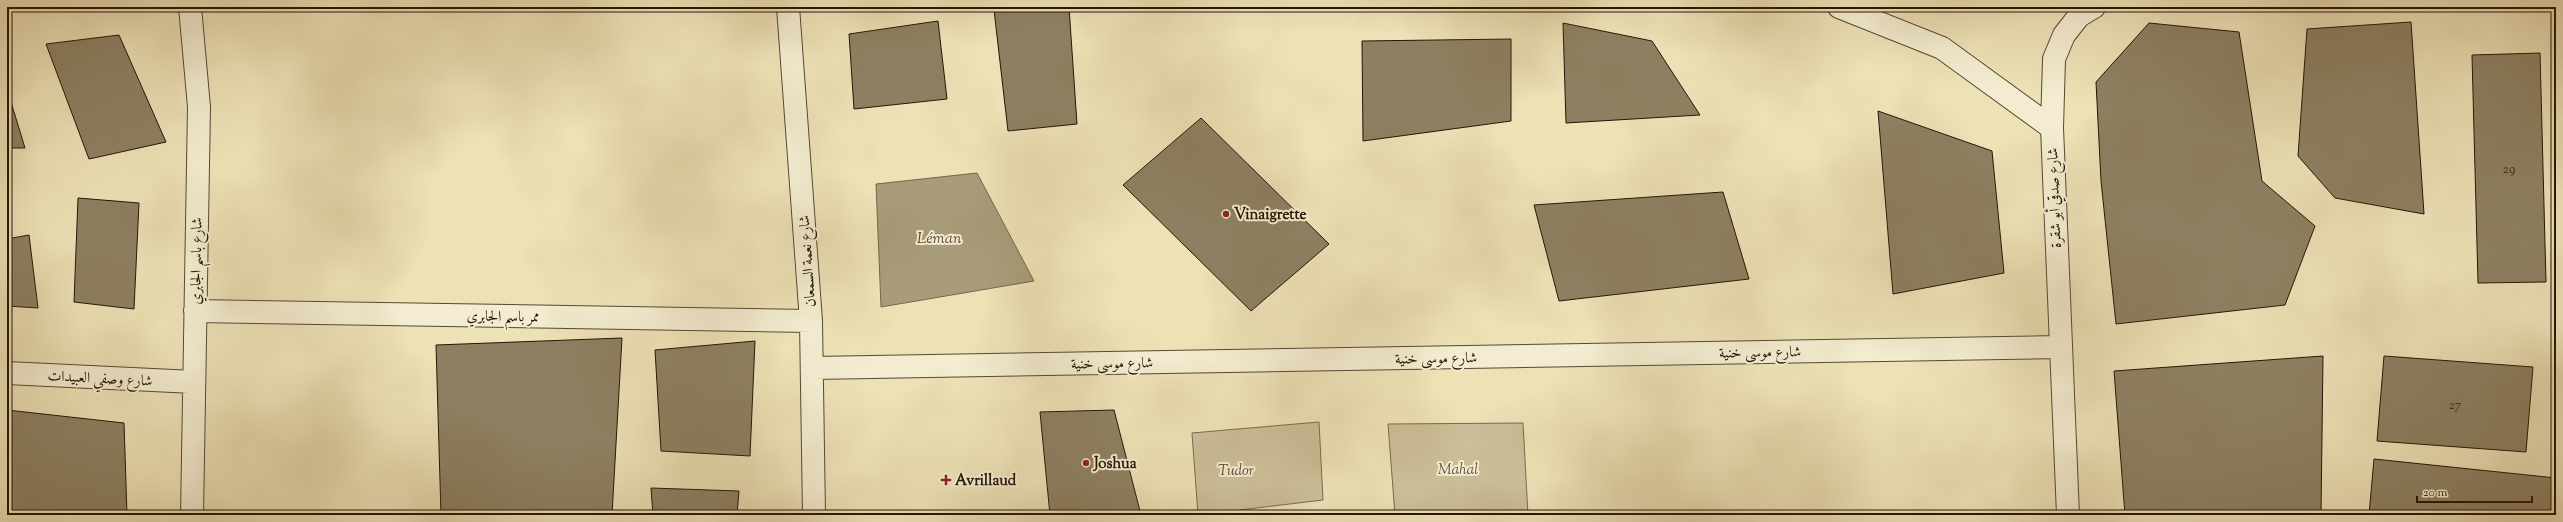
<svg xmlns="http://www.w3.org/2000/svg" width="2563" height="522" viewBox="0 0 2563 522" font-family="'Sorts Mill Goudy',Amiri,serif">
	<style>
		.green { fill: #cbbe98; stroke: #786a4f }
		.water { fill: #a99c7a; stroke: #74664c }
		.building { fill: #8d8062; stroke: #241606 }
		.lines { fill: none; stroke-linecap: round; stroke-linejoin: round }
		.minor-casing { stroke: #564932; stroke-width: 24 }
		.minor { stroke: #f3ecd0; stroke-width: 22 }
		.poi-dot { fill: #8f2418; stroke: #f3ecd0; stroke-width: 1.5 }
		.labels { text-anchor: middle; stroke-width: 4; stroke-linejoin: round; paint-order: stroke }
		.number-label { font-size: 13px; fill: #3e301d }
		.street-label { font-size: 15px; fill: #241606; stroke: #f3ecd0 }
		.poi-label { font-size: 15px; font-weight: bold; fill: #241606; stroke: #f3ecd0; text-anchor: start }
		.park-label { font-size: 15px; font-style: italic; fill: #5e5139; stroke: #f3ecd0 }
		.water-label { font-size: 16px; font-style: italic; fill: #594c34; stroke: #f3ecd0 }
	</style>
	<rect width="100%" height="100%" fill="#ede1b6"/>
	<filter id="stains"><feTurbulence type="fractalNoise" baseFrequency=".005" numOctaves="4"/><feColorMatrix values="0 0 0 0 .2 0 0 0 0 .09 0 0 0 0 .02 0 0 0 .5 -.17"/></filter>
	<radialGradient id="worn" r=".72"><stop offset=".6" stop-color="#630" stop-opacity="0"/><stop offset="1" stop-color="#630" stop-opacity=".3"/></radialGradient>
	<path class="green" d="M1319 422 1323 500 1198 515 1192 433Z
		M1523 423 1528 515H1395L1388 424Z"/>
	<path class="water" d="M977 173 1034 281 881 307 876 184Z"/>
	<path class="building" d="M1009 7H1069L1077 124 1008 131 994 10Z
		M938 21 947 99 854 109 849 34Z
		M2411 22 2424 214 2335 198 2298 156 2307 29Z
		M1563 23 1652 41 1700 115 1566 123Z
		M2149 23 2239 32 2262 181 2315 226 2285 305 2116 324 2101 181 2096 82Z
		M119 35 166 142 89 159 46 44Z
		M1511 39V121L1363 141 1362 41Z
		M2540 53 2546 282 2478 283 2472 55Z
		M7 89 25 148H7Z
		M1878 111 1992 151 2004 273 1893 294Z
		M1201 118 1329 244 1251 311 1123 185Z
		M1723 192 1749 279 1559 301 1534 205Z
		M78 198 139 203 134 309 74 302Z
		M29 235 38 308 7 306V239Z
		M622 338 612 515H441L436 345Z
		M755 341 750 456 661 451 655 350Z
		M2323 356 2321 515H2125L2114 371Z
		M2384 356 2533 367 2526 452 2377 441Z
		M7 410 124 423 127 515H7Z
		M1114 410 1141 515H1050L1040 412Z
		M2374 459 2556 478V515H2369Z
		M651 488 739 491 737 515H653Z"/>
	<g class="lines">
		<defs>
			<path id="minor" d="M190 7 199 107 192 515
				M788 7 811 321 814 515
				M1839 7 1942 48 2052 128
				M195 311 811 321
				M813 368 2060 347
				M7 373 194 382
				M2068 515 2052 128 2054 59 2064 35 2079 16 2094 7"/>
		</defs>
		<use href="#minor" class="minor-casing"/>
		<use href="#minor" class="minor"/>
	</g>
	<g class="poi-dot">
		<circle cx="1226" cy="214" r="4"/>
		<circle cx="1086" cy="463" r="4"/>
		<path d="M944 474h4v4h4v4h-4v4h-4v-4h-4v-4h4z"/>
	</g>
	<g class="labels">
		<g class="number-label">
			<text x="2509" y="173">29</text>
			<text x="2455" y="409">27</text>
		</g>
		<g class="street-label">
			<text transform="translate(2054 198) rotate(-92)" y="5">شارع صدقي أبو شقرة</text>
			<text transform="translate(196 261) rotate(-89)" y="5">شارع باسم الجابري</text>
			<text transform="translate(807 261) rotate(-94)" y="5">شارع نعمة السمعان</text>
			<text transform="translate(503 316) rotate(1)" y="5">ممر باسم الجابري</text>
			<text transform="translate(1760 352) rotate(-1)" y="5">شارع موسى خنية</text>
			<text transform="translate(1436 358) rotate(-1)" y="5">شارع موسى خنية</text>
			<text transform="translate(1112 363) rotate(-1)" y="5">شارع موسى خنية</text>
			<text transform="translate(100 378) rotate(3)" y="5">شارع وصفي العبيدات</text>
		</g>
		<g class="poi-label">
			<text x="1234" y="219">Vinaigrette</text>
			<text x="1094" y="468">Joshua</text>
			<text x="955" y="485">Avrillaud</text>
		</g>
		<g class="park-label">
			<text x="1458" y="474">Mahal</text>
			<text x="1236" y="475">Tudor</text>
		</g>
		<g class="water-label">
			<text x="939" y="243">Léman</text>
		</g>
	</g>
	<rect width="2563" height="522" fill="none" stroke="#ede1b6" stroke-width="24"/>
	<rect x="8" y="8" width="2547" height="506" fill="none" stroke="#241606" stroke-width="2"/>
	<rect x="12" y="12" width="2539" height="498" fill="none" stroke="#241606"/>
	<path d="M2417 496v6h115v-6" fill="none" stroke="#241606" stroke-width="2"/>
	<text x="2423" y="496" font-size="12" fill="#241606" stroke="#f3ecd0" stroke-width="3" paint-order="stroke">20 m</text>
	<rect width="100%" height="100%" filter="url(#stains)"/>
	<rect width="100%" height="100%" fill="url(#worn)"/>
</svg>
